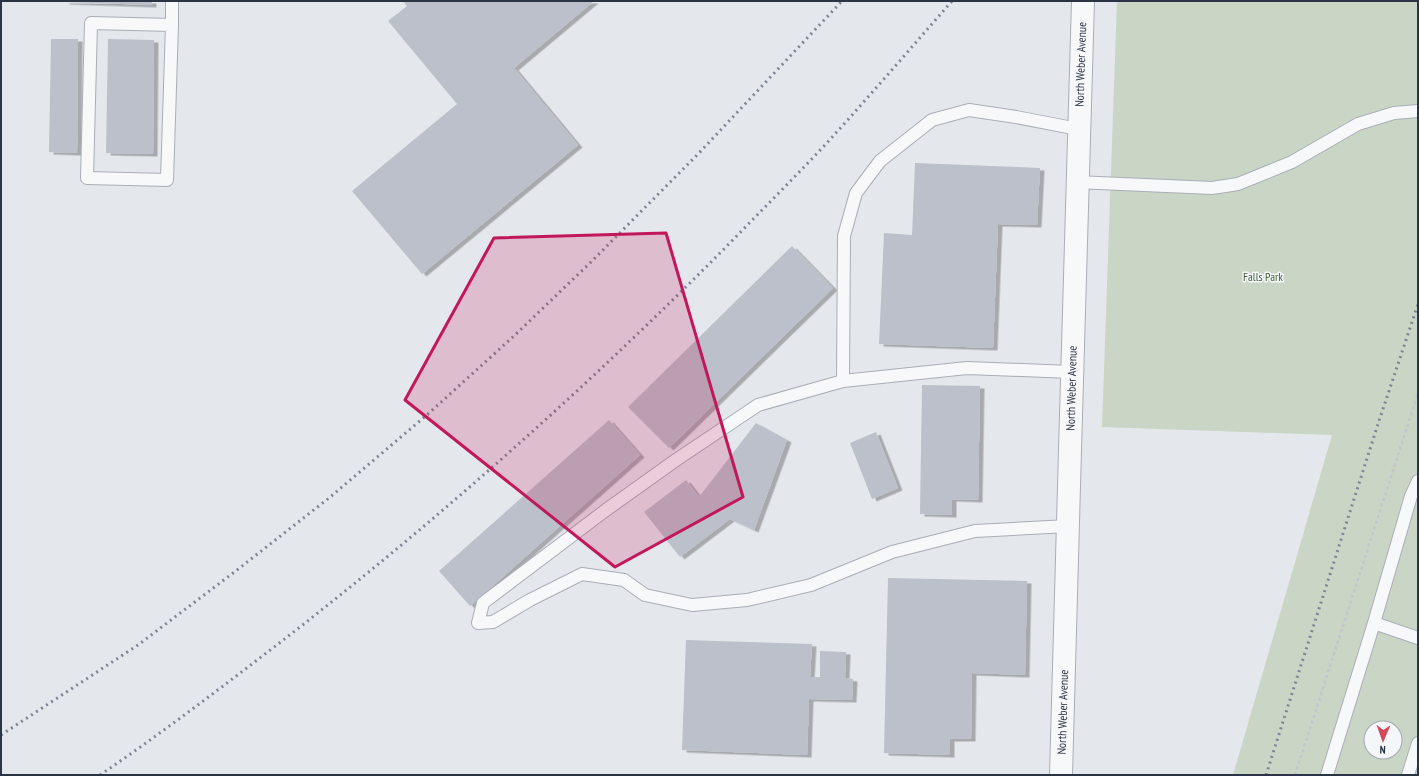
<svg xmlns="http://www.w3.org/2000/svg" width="1419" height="776" viewBox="0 0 1419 776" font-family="'PT Sans Narrow',sans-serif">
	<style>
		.green { fill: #c9d6c5; fill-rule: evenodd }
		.building { fill: #bbc0ca; filter: url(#shadow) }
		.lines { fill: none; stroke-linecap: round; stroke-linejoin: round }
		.service-casing { stroke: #a9aeb7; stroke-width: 14 }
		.tertiary-casing { stroke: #a9aeb7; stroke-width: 24 }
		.path { stroke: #c2c5cb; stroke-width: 2.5; stroke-dasharray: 3 3; stroke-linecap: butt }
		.service { stroke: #f7f8fa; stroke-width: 12 }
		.tertiary { stroke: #f7f8fa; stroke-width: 22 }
		.rail { stroke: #7d8696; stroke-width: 3; stroke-dasharray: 2 4; stroke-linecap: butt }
		.marked { fill: #c2185b; fill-opacity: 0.2; stroke: #c2185b; stroke-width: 3; stroke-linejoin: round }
		.labels { text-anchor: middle; stroke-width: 3; stroke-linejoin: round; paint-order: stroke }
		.street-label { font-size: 12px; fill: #2b3445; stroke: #f4f6f9 }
		.park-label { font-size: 12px; fill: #3f6138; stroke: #f4f6f9 }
	</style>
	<defs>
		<filter id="shadow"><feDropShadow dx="4.5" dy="2.5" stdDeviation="0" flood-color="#0004"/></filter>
	</defs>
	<rect width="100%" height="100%" fill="#e4e7ec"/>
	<path class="green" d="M1117 1H1418V775H1233L1332 435 1102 427ZM1371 728H1395V752H1371Z"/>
	<path class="building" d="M65 1H152V5L65 2Z
		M403 1H594L514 68 578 145 422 274 352 191 457 104 388 21 407 6Z
		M51 39H78L77 153 49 152Z
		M108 39 154 40 153 154 106 153Z
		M915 163 1040 168 1037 225 998 224 993 348 879 344 884 233 912 235Z
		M792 246 833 288 669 448 628 407Z
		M922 385 980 386 978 500 952 499V515L920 514Z
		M609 420 640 455 470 606 439 571Z
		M756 423 787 440 754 530 730 519 680 557 644 512 686 480 699 497Z
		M876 432 898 488 872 499 850 443Z
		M888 578 1027 581 1025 675 972 673 971 739H950V755L884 753Z
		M686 640 812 644 810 677H820V651L846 652 845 678 853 679 852 700 809 699 807 755 682 750Z"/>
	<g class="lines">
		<defs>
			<path id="service" d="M172 25 91 23 87 178 167 180 172 25V1
				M1076 182 1212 188 1238 184 1292 162 1358 124 1394 113 1418 111
				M843 381 844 236 856 193 880 161 932 120 969 110 1016 117 1078 129
				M1068 526 975 531 892 552 811 585 747 600 692 605 645 595 624 580 582 574 530 600 493 622 478 623 483 603 606 510 676 460 758 405 843 381 967 368 1072 372
				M1374 623 1418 638
				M1327 775 1374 623 1411 496 1418 481
				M1408 775 1418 743"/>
			<g id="tertiary">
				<path id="s1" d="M1061 775C1069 517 1074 259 1083 1"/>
			</g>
		</defs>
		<use href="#service" class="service-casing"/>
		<use href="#tertiary" class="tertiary-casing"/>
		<path class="path" d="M1295 775 1418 393"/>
		<use href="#service" class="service"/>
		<use href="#tertiary" class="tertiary"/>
		<path class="rail" d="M1 735 138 645 237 570 329 498 428 414 515 335 592 261 699 153 842 1
			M100 775C162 733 222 687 282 641 438 520 585 389 724 249 758 214 792 180 825 145 868 98 910 49 952 1
			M1266 775 1377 427 1418 304"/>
	</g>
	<path class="marked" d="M666 233 743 497 615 567 405 400 494 238Z"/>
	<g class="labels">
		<g class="street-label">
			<text dy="4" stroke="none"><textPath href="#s1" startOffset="711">North Weber Avenue</textPath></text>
			<text dy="4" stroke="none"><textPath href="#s1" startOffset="387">North Weber Avenue</textPath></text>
			<text dy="4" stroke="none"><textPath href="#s1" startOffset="63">North Weber Avenue</textPath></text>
		</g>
		<g class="park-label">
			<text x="1263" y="281">Falls Park</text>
		</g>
	</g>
	<rect width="1419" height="776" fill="none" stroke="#2b3445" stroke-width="4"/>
	<g transform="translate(1383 740) rotate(182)"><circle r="19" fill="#f4f6f9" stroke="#a4a8b1"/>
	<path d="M0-3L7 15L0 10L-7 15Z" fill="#d1495b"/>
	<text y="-6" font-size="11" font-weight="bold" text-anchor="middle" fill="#2b3445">N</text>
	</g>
</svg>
